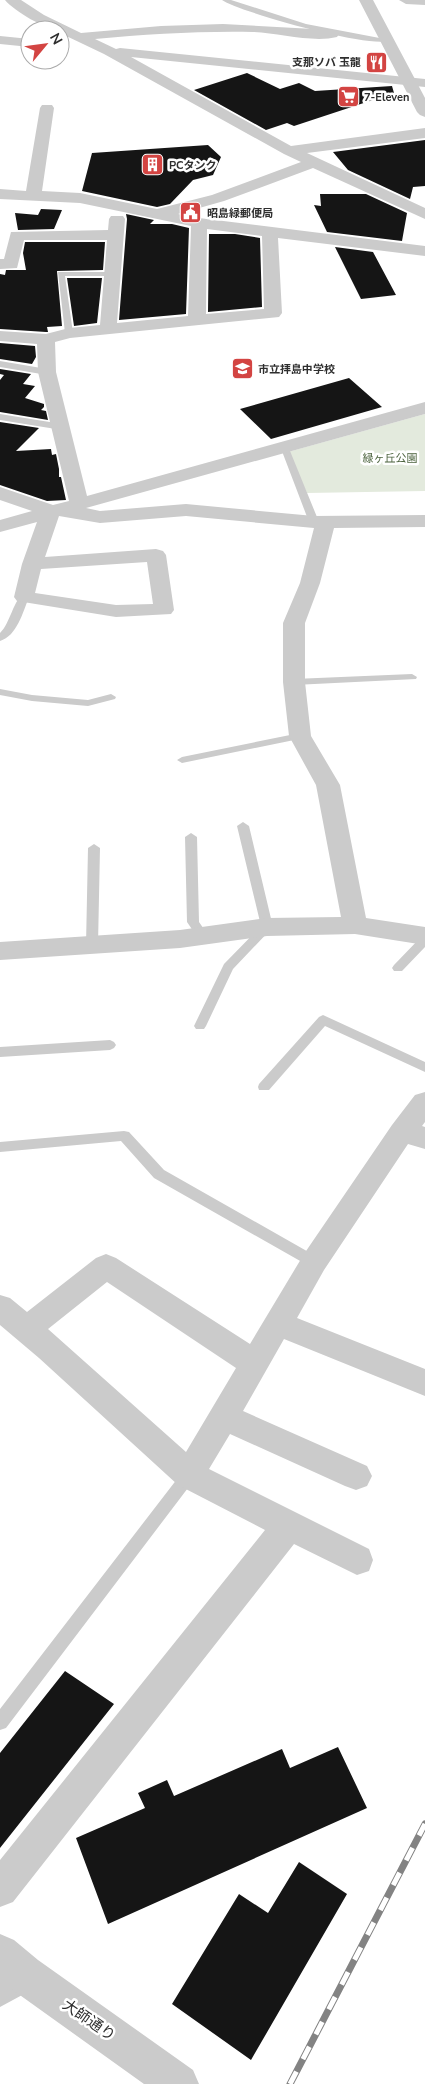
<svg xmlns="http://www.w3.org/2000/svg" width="425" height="2084" viewBox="0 0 425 2084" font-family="'Nunito Sans','Noto Sans JP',sans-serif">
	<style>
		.green { fill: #e3eadd }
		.building { fill: #151515 }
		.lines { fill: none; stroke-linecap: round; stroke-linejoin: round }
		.service { fill: #cbcbcb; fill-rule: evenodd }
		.minor { fill: #cbcbcb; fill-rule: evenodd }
		.tertiary { fill: #cbcbcb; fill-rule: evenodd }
		.rail-casing { stroke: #838383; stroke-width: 7 }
		.rail { stroke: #fff; stroke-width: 5; stroke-dasharray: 14; stroke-linecap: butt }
		.labels { text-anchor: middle; stroke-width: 5; stroke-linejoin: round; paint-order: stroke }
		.far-poi-label { font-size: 11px; font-weight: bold; fill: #2e2e2e; stroke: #fff; text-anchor: start }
		.far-park-label { font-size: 11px; fill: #4e6540; stroke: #fff }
		.near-street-label { font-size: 15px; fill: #2e2e2e; stroke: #fff }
	</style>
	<rect width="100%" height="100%" fill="#fff"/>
	<path class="green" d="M425 414V491L307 493 288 452Z"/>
	<path class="building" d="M247 73 280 89 299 83 315 91 392 86 394 93 294 126 287 123 266 130 194 90Z
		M425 140V186L413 187 410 199 348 170 333 152Z
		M208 145 221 157 213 175 193 180 170 204 157 207 82 191 92 153Z
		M320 194H366L407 213 402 241 327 232 314 205 321 206Z
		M41 209 62 210 54 229 18 230 15 213 38 215Z
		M126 214 154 220 150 224H172L189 228 186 314 119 320 127 219Z
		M209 234H235L260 238 262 307 208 312Z
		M25 242H105L103 270 57 271 62 326 47 327 48 332H46L0 329V274L5 275 6 270H26L23 253Z
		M335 247 373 252 396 295 361 299Z
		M67 278H102L97 323 74 326Z
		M0 343 35 346 36 357 32 364 0 359Z
		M0 369 31 374 23 384 35 386 25 398 44 404V407L41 410 46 411 48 420 0 412V380L4 375 0 374Z
		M349 378 382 407 271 439 240 409Z
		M0 422 39 428 16 451 51 449 52 455 56 454 59 469V477H61L66 500 47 501 0 485Z
		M65 1671 114 1704 0 1848V1753Z
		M338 1747 367 1808 108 1924 76 1838 145 1808 138 1793 167 1780 174 1796 282 1749 290 1768Z
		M299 1862 347 1894 251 2060 172 2004 239 1894 268 1913Z"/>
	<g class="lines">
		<path class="service" d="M222 0H231L306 24 390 40C375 50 239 12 222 0Z
			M58 272H112L116 274 112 276H65L73 333 69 335 65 333Z
			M0 361 47 369 51 372 47 375 0 367Z
			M0 414 62 424 66 427 62 430 0 420Z
			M284 443 288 446 319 522 317 524 314 525 309 522 280 446Z
			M24 594 29 597C23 612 17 636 0 641V633C10 624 14 598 24 594Z
			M412 674 417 677 416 679 294 685 289 682 294 679Z
			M0 689 32 695 88 700 111 694 116 697 115 699 88 706 32 701 0 695Z
			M300 733 305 736 304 738 182 763 177 760 182 757Z
			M243 822 249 826 273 927 233 969 206 1026 204 1029H196L194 1026 224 964 261 926 237 826Z
			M191 833 197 837 199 922 208 935 202 939 198 938 187 922 185 837Z
			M94 844 100 848 98 945 92 949 86 945 88 848Z
			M425 936V947L402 971H394L392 968 394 965 421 937Z
			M323 1015 425 1062V1072L325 1026 269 1090H259L258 1087 259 1084 319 1017Z
			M110 1040 114 1042 116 1045 114 1048 110 1050 0 1057V1047Z
			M124 1131 129 1132 164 1170 319 1258 321 1262 319 1266 314 1268 309 1266 154 1178 121 1141 0 1152V1142Z
			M189 1468 194 1470 197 1475 194 1480 6 1728 0 1730V1709L184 1470Z"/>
		<path class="minor" d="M5 0H21L44 15 81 33 161 26 223 24 332 30 337 31 339 34 337 37C313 43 278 33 253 32 200 31 148 34 95 39L116 49 120 48 425 79V87L131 57 291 146 425 128V138L307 153 425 208V219L313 168 224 201 178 214 199 218 425 246V256L278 238 282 313 279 317 70 338 55 342 56 372 87 496 425 402V414L86 508 100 511 186 504 314 516 425 515V527L334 528 320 583 305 623V682L311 736 340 785 366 918 425 927V945L355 934 267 936 180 948 0 960V942L180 930 267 918 341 917 316 785 289 736 283 682V623L300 583 314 528 186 516 100 523 59 516 45 557 156 549 163 551 166 555 174 610 171 614 116 617 17 601 14 597 22 564 37 522 0 532V520L32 511 0 500V487L53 505 69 501 38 372 37 344 0 341V331L46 334 69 328 100 325 107 240H24L17 268 0 269V259H4L11 232 108 230 109 219 111 216H123L125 219 117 323 188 316 191 226 80 203 0 199V189L26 191 40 108 42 105H52L54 108 42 191 80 193 157 209 212 195 301 162 284 154 104 54 60 33V30C46 30 14 11 5 0ZM207 229 262 236 264 309 206 314ZM147 562 153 604 116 605 35 593 41 569Z
			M399 0H425V5L406 4Z
			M0 36 30 39V47L0 44Z
			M425 1092V1122L422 1126 425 1127V1149L408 1144 324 1270 297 1318 425 1369V1396L284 1339 243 1411 367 1466 372 1476 367 1486 356 1490 345 1486 230 1434 209 1469 369 1549 373 1560 369 1571 357 1575 294 1544 13 1902 0 1907V1860L265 1530 178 1485 39 1358 0 1325V1295L10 1298 27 1312 96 1258 106 1254 116 1258 250 1344 304 1254 392 1125 415 1095ZM107 1282 236 1368 186 1452 48 1329Z
			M24 1955 37 1961 43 1974 37 1987 0 2007V1967Z"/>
		<path class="tertiary" d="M359 0H373L425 98V117L420 115 417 112Z
			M0 1934 14 1940 38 1960 193 2070 199 2084H144L10 1988 0 1980Z"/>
		<defs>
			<path id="rail" d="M290 2084 425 1824"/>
		</defs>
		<use href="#rail" class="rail-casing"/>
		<use href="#rail" class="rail"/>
	</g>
	<defs>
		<symbol id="restaurant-square" viewBox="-11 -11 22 22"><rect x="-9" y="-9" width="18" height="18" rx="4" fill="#d34442" stroke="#fff"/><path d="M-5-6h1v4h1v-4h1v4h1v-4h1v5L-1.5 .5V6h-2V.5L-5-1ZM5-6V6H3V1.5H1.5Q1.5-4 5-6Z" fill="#fff"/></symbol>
		<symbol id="supermarket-square" viewBox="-11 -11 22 22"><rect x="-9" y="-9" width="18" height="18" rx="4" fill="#d34442" stroke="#fff"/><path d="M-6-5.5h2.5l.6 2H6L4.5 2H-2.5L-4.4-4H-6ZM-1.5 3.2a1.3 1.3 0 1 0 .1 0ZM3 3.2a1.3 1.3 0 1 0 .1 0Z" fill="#fff"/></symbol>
		<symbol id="building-square" viewBox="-11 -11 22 22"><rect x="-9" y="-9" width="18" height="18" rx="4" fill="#d34442" stroke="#fff"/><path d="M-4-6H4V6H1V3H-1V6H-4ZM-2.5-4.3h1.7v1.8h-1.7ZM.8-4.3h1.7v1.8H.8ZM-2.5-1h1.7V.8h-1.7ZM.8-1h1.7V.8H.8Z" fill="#fff"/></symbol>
		<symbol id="civic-square" viewBox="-11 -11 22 22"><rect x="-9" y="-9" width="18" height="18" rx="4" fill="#d34442" stroke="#fff"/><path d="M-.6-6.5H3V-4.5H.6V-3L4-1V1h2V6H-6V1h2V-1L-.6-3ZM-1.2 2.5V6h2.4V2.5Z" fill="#fff"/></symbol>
		<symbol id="school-square" viewBox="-11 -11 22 22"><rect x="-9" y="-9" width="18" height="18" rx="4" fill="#d34442" stroke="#fff"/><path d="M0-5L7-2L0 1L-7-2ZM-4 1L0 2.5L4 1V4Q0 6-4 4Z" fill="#fff"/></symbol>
	</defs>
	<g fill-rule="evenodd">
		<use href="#restaurant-square" x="364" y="50" width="25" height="25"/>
		<use href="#supermarket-square" x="336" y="84" width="25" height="25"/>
		<use href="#building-square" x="140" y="152" width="25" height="25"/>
		<use href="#civic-square" x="178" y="200" width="25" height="25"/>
		<use href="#school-square" x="230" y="356" width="25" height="25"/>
	</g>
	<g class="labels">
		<g class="far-poi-label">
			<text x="361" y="66" text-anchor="end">支那ソバ 玉龍</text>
			<text x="364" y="101">7-Eleven</text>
			<text x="169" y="169">PCタンク</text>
			<text x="207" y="217">昭島緑郵便局</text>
			<text x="258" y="373">市立拝島中学校</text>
		</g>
		<g class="far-park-label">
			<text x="390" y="462">緑ヶ丘公園</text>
		</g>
		<g class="near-street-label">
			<text transform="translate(89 2020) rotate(35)" y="5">大師通り</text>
		</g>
	</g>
	<g transform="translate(45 45) rotate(61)"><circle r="24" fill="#ffffff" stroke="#ababab"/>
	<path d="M0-4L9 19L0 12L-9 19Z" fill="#d34442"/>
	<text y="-8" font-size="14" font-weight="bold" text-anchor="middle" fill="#2e2e2e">N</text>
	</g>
</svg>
